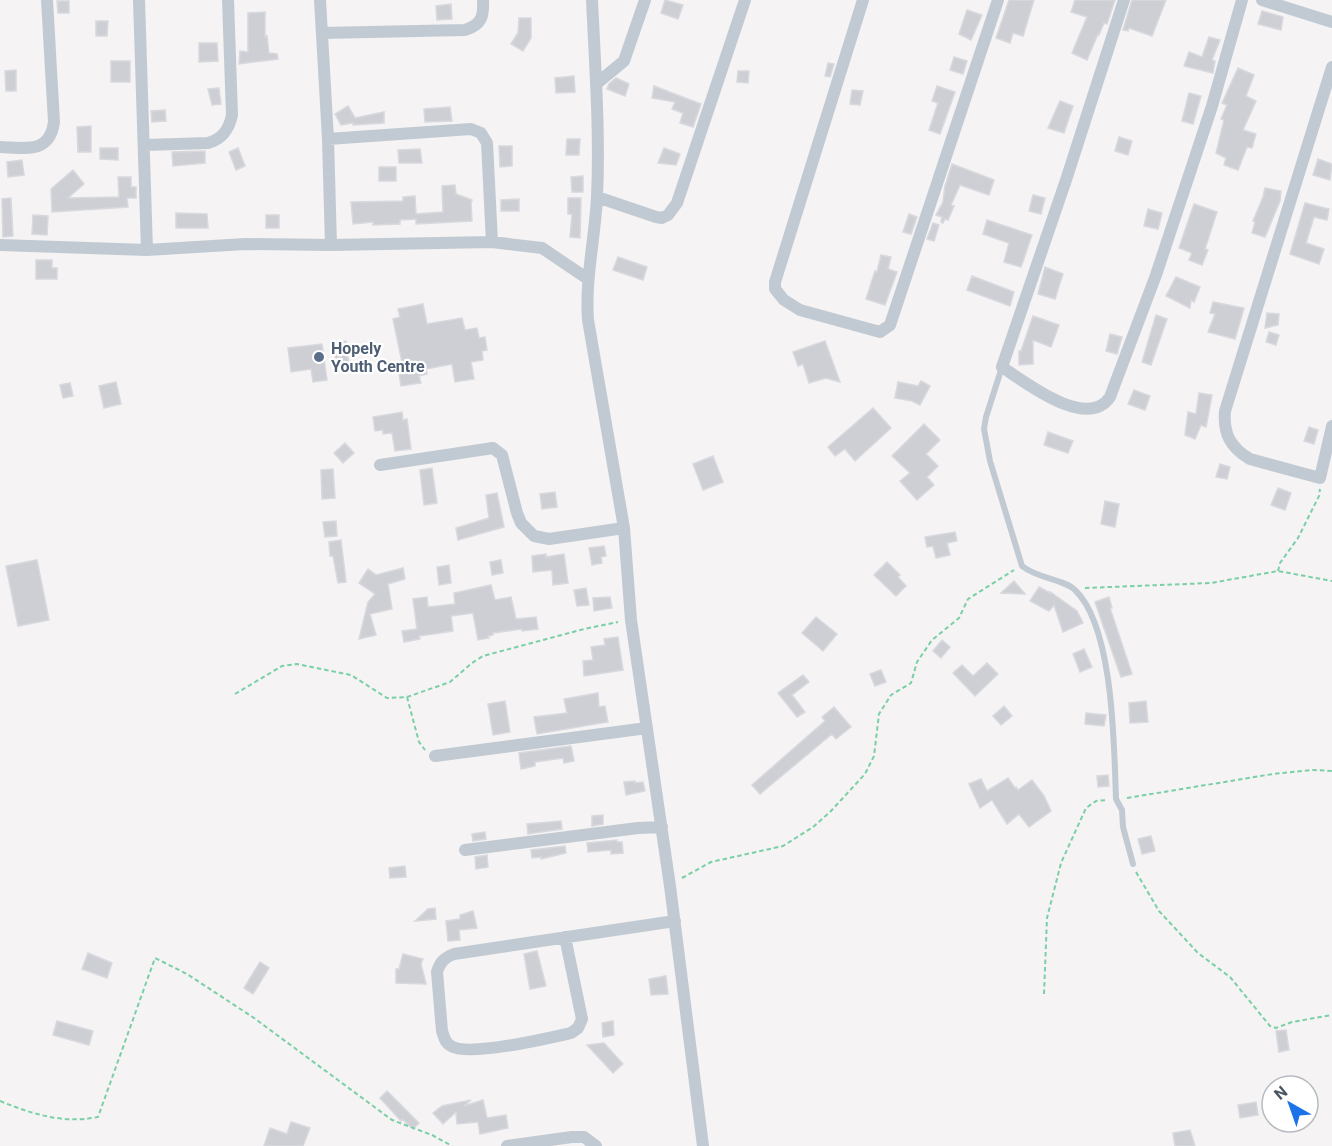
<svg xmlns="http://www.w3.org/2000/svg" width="1332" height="1146" viewBox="0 0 1332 1146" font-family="Roboto,sans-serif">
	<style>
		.building { fill: #cdcfd5; stroke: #d7d9de; stroke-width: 1.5 }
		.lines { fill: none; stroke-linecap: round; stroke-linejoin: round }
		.path { stroke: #7ad0a6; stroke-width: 2; stroke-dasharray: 4.5 3; stroke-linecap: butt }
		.lane { stroke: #c1cad2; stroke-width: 6 }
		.street { stroke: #c1cad2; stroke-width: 12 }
		.service-dot { fill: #5c6f8a; stroke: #fff; stroke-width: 2 }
		.labels { text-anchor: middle; stroke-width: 4.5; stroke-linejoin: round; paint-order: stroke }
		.service-label { font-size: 16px; font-weight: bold; fill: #4e5e75; stroke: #fff; text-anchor: start }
	</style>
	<rect width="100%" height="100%" fill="#f5f3f3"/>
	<path class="building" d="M665 0 683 5 678 19 661 13Z
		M1009 0H1034L1023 36 1013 33 1010 43 996 38Z
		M1075 0H1115L1107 24 1104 23 1099 35 1098 34 1087 60 1072 53 1087 17 1071 12Z
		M1132 0H1166L1152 36 1129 28 1128 31 1123 30Z
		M57 1H69V13H58Z
		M451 4 452 19 437 20 436 6Z
		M967 10 982 15 971 40 959 34Z
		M1262 11 1283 17 1281 30 1258 24Z
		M265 12V37L267 36 269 53 277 54 278 59 239 64 240 51 248 52V13Z
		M519 18H531V38L523 51 511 44 518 33Z
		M96 21H108L107 36H96Z
		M1209 37 1220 40 1212 60 1215 61 1213 73 1184 66 1189 52 1202 57Z
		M199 43H217L218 61 199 62Z
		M954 57 967 61 963 74 950 70Z
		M111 61H130V82H111Z
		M828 63 834 64 830 77 825 76Z
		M1238 68 1254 75 1246 96 1256 101 1243 130 1256 134 1252 148 1247 147 1238 170 1224 165 1226 158 1216 153 1224 120 1221 119 1227 105 1222 103Z
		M16 70V91H6L5 71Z
		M738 71H749L748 83 737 82Z
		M574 76 575 92 556 93 555 78Z
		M616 78 629 84 625 96 607 89 609 84Z
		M654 86 701 104 693 127 680 123 683 113 672 109 675 102 652 98Z
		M937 86 955 92 940 134 929 130 938 103 932 101Z
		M219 88 221 104 212 105 208 89Z
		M852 90 863 91 860 105 850 104Z
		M1189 93 1201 96 1193 124 1182 121Z
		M1060 101 1073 106 1064 133 1048 128Z
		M348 106 355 118 384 112V123L353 125V123L341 125 335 114Z
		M450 107 452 121 425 122 424 109Z
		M165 110 166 121 152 122 151 111Z
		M91 126V152H78L77 127Z
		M1119 137 1132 141 1128 155 1115 151Z
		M567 139H580L579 155H566Z
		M499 146H512V166L500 167Z
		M100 148H118V160L100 159Z
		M238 148 245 166 236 170 229 152Z
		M664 148 680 154 676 165 658 163Z
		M420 149 422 163H399L398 150Z
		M205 151V163L173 166 172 152Z
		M1318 159 1332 164 1330 180 1313 175Z
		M22 160 24 175 8 177 7 162Z
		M952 164 994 180 989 195 960 185 951 205 954 206 948 220 945 219 943 223 941 222 942 217 936 215 943 202 945 186Z
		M379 167H396V181H379Z
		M73 170 84 184 68 198 119 197 118 177H131V187H136V198H127L128 207 52 212 51 189Z
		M583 176V192H572L571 177Z
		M455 185 456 194 472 200 471 204 472 221 416 224V219L400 220V224L373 225V222L353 224 351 202 403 201V197L415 196 416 214 443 212 442 186Z
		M1265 188 1281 191 1280 201 1265 237 1252 233 1255 222 1253 221 1263 197Z
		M1033 195 1045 198 1041 214 1029 211Z
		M11 198 13 236 3 237 2 199Z
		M568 198H581L580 238 570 237 572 214H568Z
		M519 199V211H501V200Z
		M1305 203 1329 209 1327 220 1314 217 1306 243 1324 249 1319 264 1290 254Z
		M1194 204 1217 212 1205 249 1208 250 1202 265 1189 260 1192 253 1179 248Z
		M1148 209 1162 213 1158 229 1144 226Z
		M176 213 207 214 208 228H176Z
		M909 214 917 217 911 234 903 232Z
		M33 215 48 216 47 235 32 234Z
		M266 215H279V228H266Z
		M987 220 1032 235 1021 267 1004 262 1009 243 983 234Z
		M933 223 939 225 934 241 927 239Z
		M881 255 891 257 888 269 897 272 885 305 866 299 875 271 877 272Z
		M618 257 647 267 643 280 613 270Z
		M36 260H52V268H57V279H36Z
		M1045 267 1063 274 1055 299 1038 294Z
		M972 276 1014 292 1010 306 967 290Z
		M1176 277 1200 287 1194 302 1191 300 1190 308 1166 296Z
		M1213 302 1244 308 1235 339 1208 332 1215 314 1210 313Z
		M423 304 427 324 462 318 465 330 477 328 479 338 485 337 487 350 482 351 483 360 471 362 474 379 455 382 452 364 426 369 427 374 419 376 421 383 401 386 399 373 404 372 393 319 400 317 398 309Z
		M1267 313 1279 314 1278 325 1265 328Z
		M1156 315 1167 319 1151 365 1142 362Z
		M1033 316 1059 325 1051 347 1033 340V364L1019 365V351H1021Z
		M1269 332 1279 335 1276 345 1266 342Z
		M1110 334 1122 337 1117 354 1106 351Z
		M346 341 349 365 338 366 331 343Z
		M825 341 840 382 826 378 809 383 803 364 798 366 793 352Z
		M322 344 327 380 313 382 311 369 291 372 288 348Z
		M921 381 930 386 920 405 912 401 895 398 898 382 918 386Z
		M116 382 121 404 104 408 99 386Z
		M70 383 73 396 63 398 60 385Z
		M1134 390 1150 396 1145 410 1128 404Z
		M1199 393 1212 395 1206 427 1201 425 1195 439 1185 435 1188 412 1196 414Z
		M873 408 891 428 855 461 845 449 835 456 828 447Z
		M402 412 403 420 407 419 411 449 395 451 392 433 383 434V430L375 431 373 417Z
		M924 424 940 440 926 454 938 466 927 477 934 485 917 500 900 481 910 473 892 456Z
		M1309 427 1318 430 1314 444 1304 441Z
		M1048 432 1073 441 1068 453 1044 445Z
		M345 443 354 453 343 463 334 453Z
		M713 456 723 482 703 490 693 464Z
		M1220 464 1230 467 1227 479 1216 477Z
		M432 468 437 503 424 505 420 470Z
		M333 469 335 498 322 499 321 470Z
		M1278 488 1291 493 1285 510 1271 505Z
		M555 492 557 507 542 509 540 494Z
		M497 493 504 527 458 540 456 528 489 518 486 495Z
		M1105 501 1119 504 1115 527 1101 524Z
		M336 521 337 536 325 537 323 522Z
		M955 532 957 541 947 543 950 555 936 558 933 546 927 547 925 537Z
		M341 540 346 582 338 583 333 556H330L329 542Z
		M604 546 606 556 601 557 602 563 592 565 589 548Z
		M546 554V557L564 554 568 583 553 585 552 570 533 572 532 556Z
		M37 560 49 620 18 626 6 566Z
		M501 560 503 573 492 575 490 562Z
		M887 562 900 575 898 577 906 586 896 596 874 575Z
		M449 565 451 583 439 585 437 567Z
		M403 568 405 579 388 584 392 609 370 614 376 635 359 639 368 602 375 594 359 583 368 569 376 575Z
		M1014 581 1025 594 1001 593Z
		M491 585 495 600 511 597 516 619 536 617 538 629 522 631V629L493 633V635L488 636 489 638 478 640 473 613 451 616 453 631 419 636 420 639 404 642 402 631 417 629 413 599 427 597 428 607 455 604 454 593Z
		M1039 587 1050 593 1049 591 1077 611 1083 623 1063 632 1054 605 1049 611 1030 601Z
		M586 588 589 605 577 606 574 590Z
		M610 597 612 608 594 611 593 598Z
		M1109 597 1112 608H1110L1132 674 1121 677 1095 602Z
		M816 617 837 634 823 651 802 633Z
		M618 637 623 670 584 676 583 661 593 660 591 647 605 645 604 639Z
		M942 640 950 647 941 658 933 651Z
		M1084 649 1092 667 1080 672 1073 654Z
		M987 663 998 674 975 696 953 673 962 665 973 676Z
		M881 670 886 682 875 686 870 674Z
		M803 675 809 682 792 695 805 712 797 717 778 693Z
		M598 693 599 707 605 706 608 722 537 734 534 717 567 713 564 699Z
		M505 701 510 732 493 735 488 704Z
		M1146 701 1148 722 1130 723 1129 703Z
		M1004 706 1012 716 1001 725 993 716Z
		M834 707 851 727 836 739 832 734 760 794 752 785 825 721 822 717Z
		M1086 713 1106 715 1104 726 1085 724Z
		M571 746 574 761 564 763 563 758 535 762V766L521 769 519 753Z
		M1108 775 1109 786 1098 787 1097 776Z
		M1008 778 1015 788 1016 787 1018 790 1032 780 1044 796 1051 811 1029 827 1019 814 1007 824 992 800 980 808 969 784 981 779 987 791Z
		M635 781V783L643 782 645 791 626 795 624 782Z
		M603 815V824L592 826V816Z
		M561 821 562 829 528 834 527 824Z
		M485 832 486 839 473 841 472 834Z
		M1151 836 1155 851 1142 854 1138 839Z
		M617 840V842H622L623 853 611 854V850L588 852 587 843Z
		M565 846 566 853 541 859V857L532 858 531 850Z
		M487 855 488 867 476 869 475 857Z
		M405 866 406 877 390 878 389 868Z
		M435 908 436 919 415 921 428 909Z
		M473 911 477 928 459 930 460 940 448 941 446 921 460 919V915Z
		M537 951 546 986 530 989 524 954Z
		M88 953 112 963 107 978 82 969Z
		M403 954 423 959 421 964 426 984 396 983V969H399Z
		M260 962 269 968 253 994 244 988Z
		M666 976 668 994 651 995 649 979Z
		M57 1021 93 1031 89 1045 53 1035Z
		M613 1021 614 1035 603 1037 602 1023Z
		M1286 1030 1289 1050 1279 1052 1276 1031Z
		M604 1043 623 1064 613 1073 587 1045Z
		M387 1091 419 1123 413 1129 402 1119 401 1121 380 1098Z
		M471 1100 464 1106 483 1100 487 1118 506 1115 508 1128 480 1134 478 1122 457 1124 456 1112 443 1124 433 1113 442 1106Z
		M1256 1102 1258 1115 1240 1118 1238 1105Z
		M291 1122 310 1128 303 1146H264L270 1128 287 1134Z
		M1190 1130 1195 1146H1175L1173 1133Z"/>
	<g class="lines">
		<path class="path" d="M1278 571 1280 563 1298 538 1319 496 1320 489
			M1085 588 1211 583 1278 571 1332 581
			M235 694 282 666 297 664 351 675 387 698 407 697 450 682 472 663 483 656 584 629 618 622
			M407 697 419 742 425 750
			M1127 798 1273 774 1313 770 1332 771
			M1136 872 1159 911 1198 953 1230 977 1270 1026 1276 1028 1292 1022 1332 1015
			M682 878 711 862 783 846 813 827 830 812 865 774 874 756 879 714 891 695 911 683 917 662 932 640 959 618 968 599 1014 570
			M1044 994 1047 918 1061 863 1086 808 1096 801 1107 800
			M0 1101C32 1114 63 1124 98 1117L155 958 187 974 254 1018 392 1120 432 1135 452 1146"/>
		<path class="lane" d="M1002 367 986 417 984 429 990 461 1022 566C1038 579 1064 579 1075 590 1114 627 1114 748 1116 799L1122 810 1123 827 1133 864"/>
		<path class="street" d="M320 0 328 139 331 245
			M592 0C595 65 600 132 597 197 595 238 585 279 588 320L624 528 631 620 670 886 703 1146
			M863 0 775 282V289L784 300 800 310 880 332 890 325 998 0
			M1124 0 1066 180 1002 367C1025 382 1087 431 1110 397L1156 275 1212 106 1242 0
			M1262 0 1332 22
			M322 33 465 30C481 25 484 17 483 0
			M1332 67 1225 411C1223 434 1231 448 1250 459L1320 478 1332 426
			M596 84 624 61 645 0
			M328 139 471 129 481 133 487 143 492 242
			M145 145 208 143C223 139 229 129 232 115L228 0
			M0 147C25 148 50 154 54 122L47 0
			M597 197 656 217 662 218 668 215 677 203 745 0
			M0 245 147 250 139 0
			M147 250 245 244 331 245 492 242 542 248 588 279
			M380 465 493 448 502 455 517 513 521 523 534 536 549 539 624 528
			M435 756 647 728
			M465 850 638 828 662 827
			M565 937 582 1019 578 1028 571 1033C549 1038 468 1057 451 1046 445 1043 444 1037 442 1031L437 972C440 962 444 958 454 954L675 921
			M507 1146 572 1137H584L596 1146"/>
	</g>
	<circle class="service-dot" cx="319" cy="357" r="6"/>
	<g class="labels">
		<g class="service-label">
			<text x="331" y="354">Hopely<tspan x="331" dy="18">Youth Centre</tspan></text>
		</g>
	</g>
	<g transform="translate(1290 1104) rotate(320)"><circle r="28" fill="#ffffff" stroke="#b7bbc0" stroke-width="1.5"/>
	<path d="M0-4.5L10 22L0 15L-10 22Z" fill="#1a73e8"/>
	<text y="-9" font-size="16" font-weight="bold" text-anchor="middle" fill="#4a5661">N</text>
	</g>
</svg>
